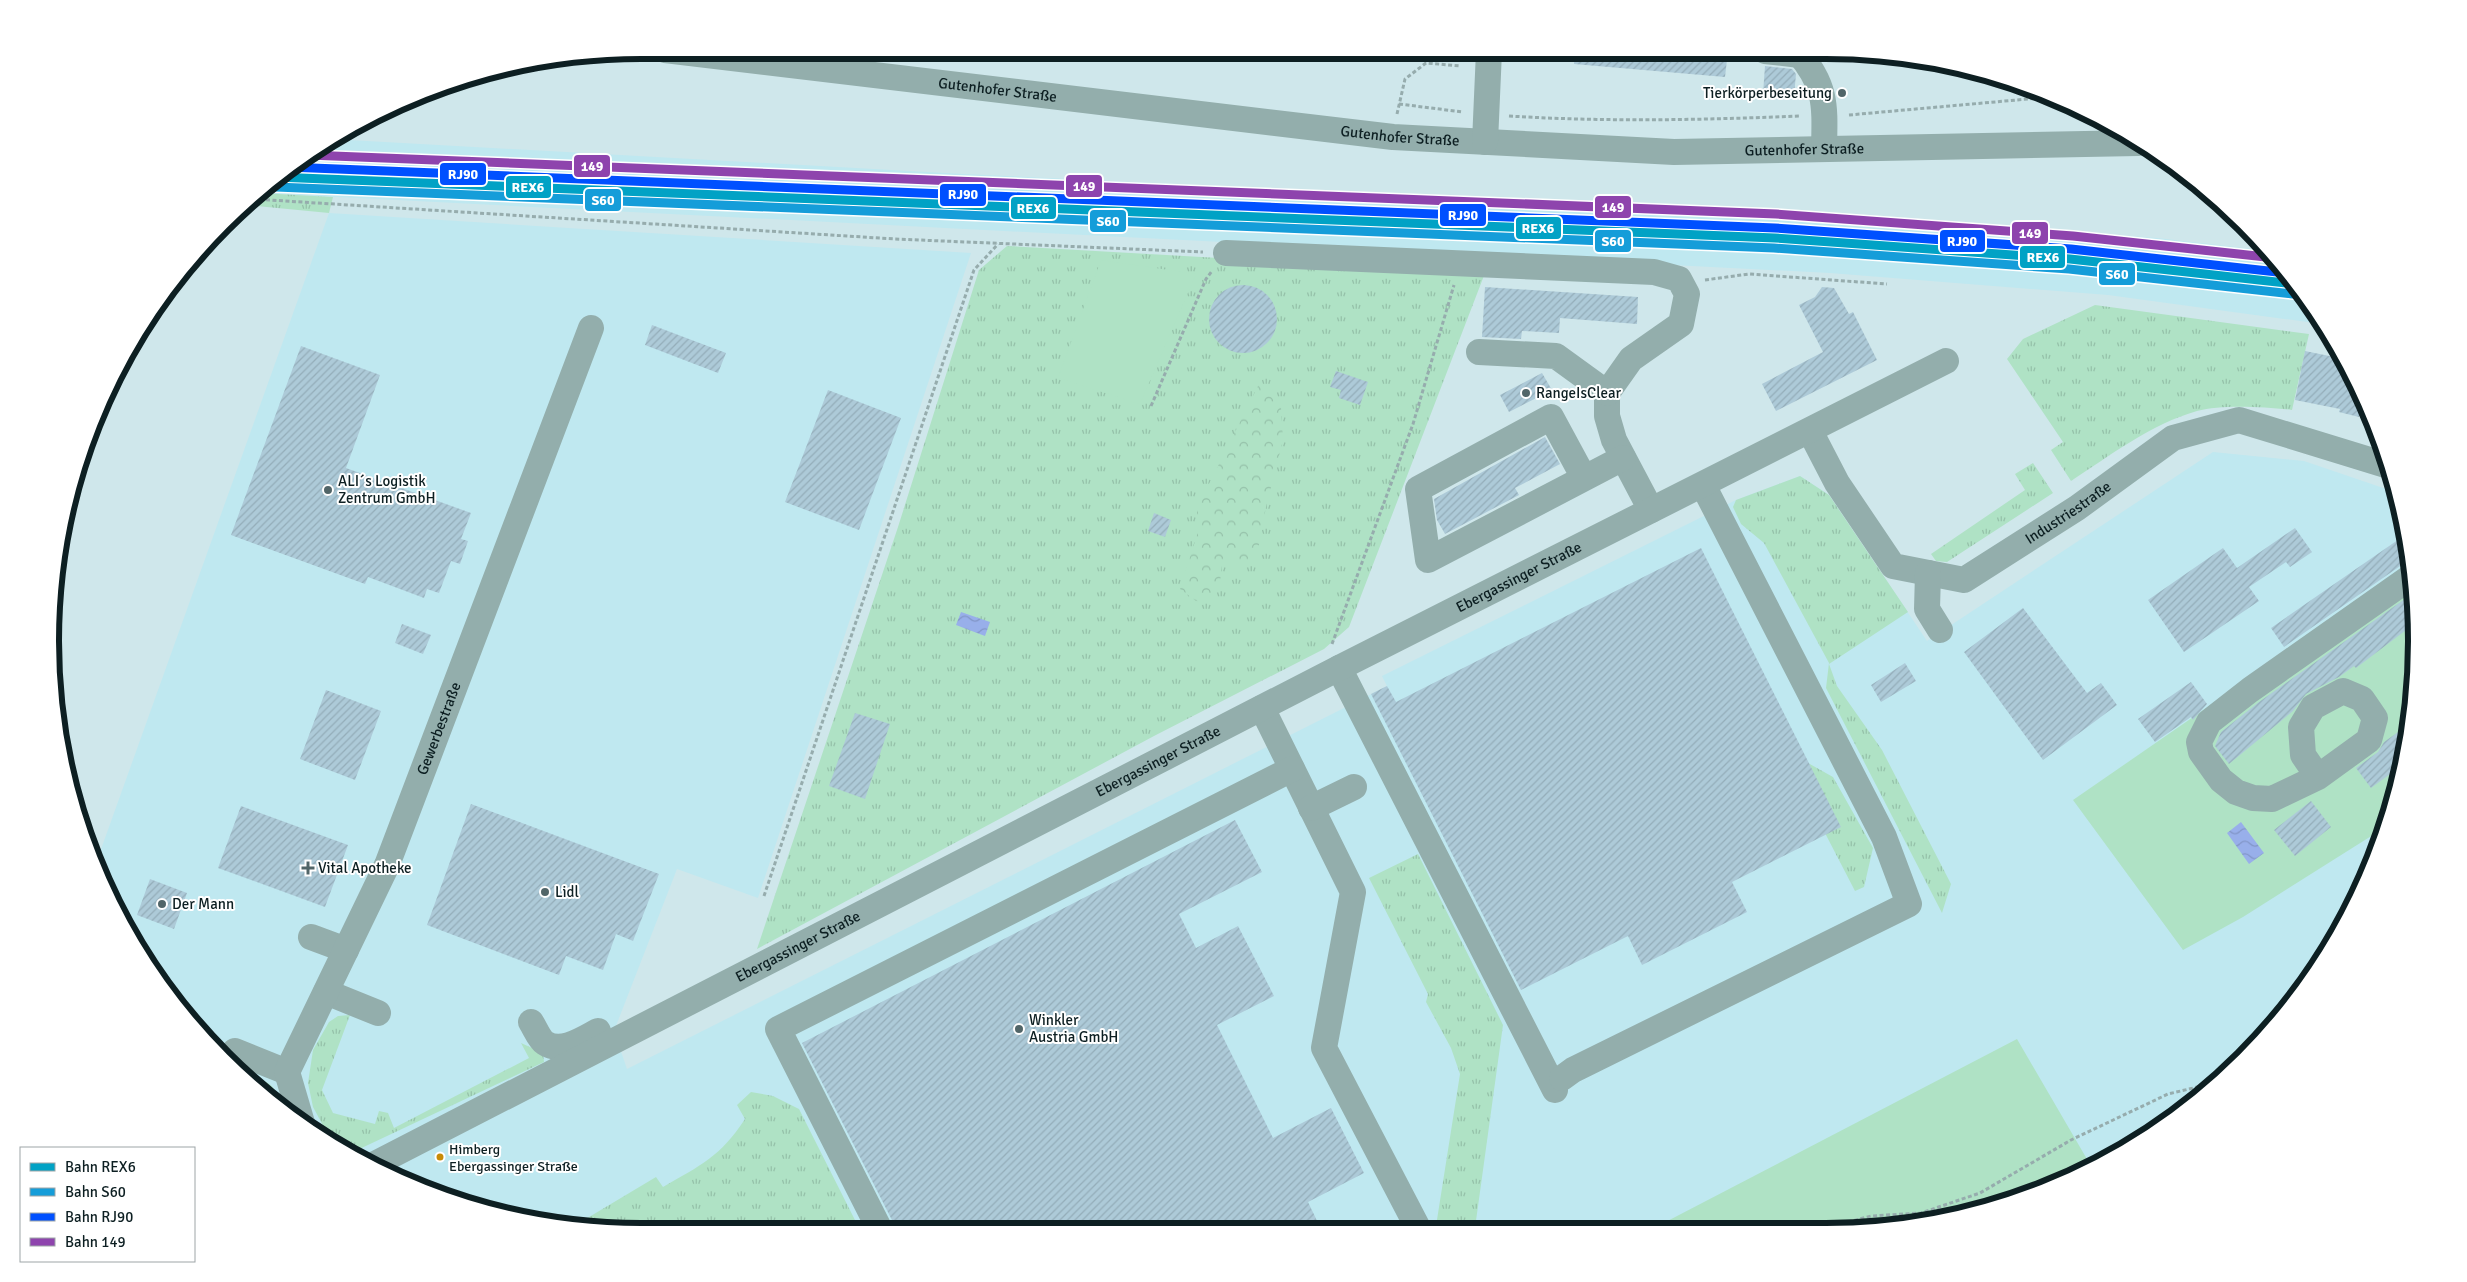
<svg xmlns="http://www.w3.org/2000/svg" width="2467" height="1282" viewBox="0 0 2467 1282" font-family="Signika,sans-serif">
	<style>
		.built { fill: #bfe8f0 }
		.grass { fill: url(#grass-tufts) }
		.forest { fill: url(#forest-crowns) }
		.green { fill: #afe2c5 }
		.water { fill: url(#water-waves) }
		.building { fill: url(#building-hatch) }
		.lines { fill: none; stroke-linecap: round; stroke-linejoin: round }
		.path { stroke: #96acad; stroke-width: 3; stroke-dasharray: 4 2.5; stroke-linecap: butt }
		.minor { stroke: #93aeac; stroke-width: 26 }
		.rail-1-casing { stroke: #fff; stroke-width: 12 }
		.rail-2-casing { stroke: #fff; stroke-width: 12 }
		.rail-3-casing { stroke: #fff; stroke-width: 12 }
		.rail-4-casing { stroke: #fff; stroke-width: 12 }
		.rail-1 { stroke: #01a2c5; stroke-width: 9 }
		.rail-2 { stroke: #159dd9; stroke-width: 9 }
		.rail-3 { stroke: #0050ff; stroke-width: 9 }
		.rail-4 { stroke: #8e44ad; stroke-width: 9 }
		.poi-dot { fill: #516568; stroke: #fff; stroke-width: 2 }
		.bus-dot { fill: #c88b07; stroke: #fff; stroke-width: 2 }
		.labels { text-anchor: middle; stroke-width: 4; stroke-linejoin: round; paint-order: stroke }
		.bus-label { font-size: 14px; fill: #0d1f22; stroke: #fff; text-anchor: start }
		.street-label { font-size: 15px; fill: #0d1f22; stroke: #fff }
		.poi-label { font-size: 15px; fill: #0d1f22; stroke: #fff; text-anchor: start }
		.rim { fill: none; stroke: #0d1f22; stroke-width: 6 }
		.line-badge { stroke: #fff; stroke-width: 2 }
		.badge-label { font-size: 14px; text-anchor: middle; font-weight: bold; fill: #fff }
	</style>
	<defs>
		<pattern id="grass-tufts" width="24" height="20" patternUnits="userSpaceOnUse" patternTransform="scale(1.25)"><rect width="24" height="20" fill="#afe2c5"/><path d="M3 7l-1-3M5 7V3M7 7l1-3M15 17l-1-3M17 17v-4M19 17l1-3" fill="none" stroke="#95c1a9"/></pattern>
		<pattern id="forest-crowns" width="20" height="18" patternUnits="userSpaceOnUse" patternTransform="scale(1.25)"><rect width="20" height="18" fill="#afe2c5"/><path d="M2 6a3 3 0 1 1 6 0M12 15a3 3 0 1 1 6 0" fill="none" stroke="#95c1a9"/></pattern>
		<pattern id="water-waves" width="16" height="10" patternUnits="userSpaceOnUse" patternTransform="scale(1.25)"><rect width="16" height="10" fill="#98afea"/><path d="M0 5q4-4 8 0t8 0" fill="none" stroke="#8296c8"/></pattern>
		<pattern id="building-hatch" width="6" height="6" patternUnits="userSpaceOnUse" patternTransform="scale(1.25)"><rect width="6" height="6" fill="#adcad8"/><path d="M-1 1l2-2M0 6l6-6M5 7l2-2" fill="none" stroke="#94adb9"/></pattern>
	</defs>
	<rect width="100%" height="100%" fill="#cfe7eb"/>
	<path class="built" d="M331 139 963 174 1472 198 1803 211 2157 238 2270 251 2322 324 2108 295 1830 273 259 193 281 172Z
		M329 213 971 253 758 898 677 869 614 1031 627 1069 1348 706 1387 686 1382 676 1736 500 1800 476 1829 495 1927 641 2213 452 2304 461 2395 492 2412 564 2394 800 2356 903 2270 1031 2155 1132 2052 1187 1903 1227 603 1231 488 1212 379 1171 281 1110 197 1031 149 969 95 866Z"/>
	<path class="grass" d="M259 193 333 197 329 213 247 205Z
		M1007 246 1485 273 1349 627 1324 649 1154 736 757 949 898 527 979 270Z
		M2095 305 2309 334 2292 410C2265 407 2223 404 2197 411 2151 424 2111 455 2071 481L2051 450 2063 442 2007 359 2023 339Z
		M2033 463 2053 493 1947 562 1936 561 1931 554 2025 490 2015 474Z
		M1800 476 1829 495 1908 612 1829 664 1837 686 1882 750 1951 884 1942 913 1826 688 1829 663 1764 543 1741 524 1733 507 1736 500Z
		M1808 763 1833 777 1873 848 1864 887 1855 891 1826 835Z
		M1418 854 1503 1025 1475 1228H1437L1436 1226 1460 1074 1451 1048 1426 1002 1428 994 1369 878Z
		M350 1015 322 1090 333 1113 375 1124 379 1111 388 1113 394 1128 529 1058 521 1043 543 1053 544 1062 351 1153 332 1142 313 1107 308 1083 313 1050 329 1022 338 1016Z
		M255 1078C275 1082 278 1094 283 1111L251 1082Z
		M751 1092 773 1096 799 1109 860 1230 603 1231 574 1226 656 1177 663 1187C701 1165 720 1157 745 1119L737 1105Z"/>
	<path class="forest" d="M1259 384 1268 389 1281 408 1283 440 1266 507 1258 550 1244 564 1222 565 1220 582 1207 602 1196 601 1180 589 1197 535V508Z"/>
	<path class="green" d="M1101 260 1196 274 1140 404 1058 378Z
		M2412 566 2416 680 2397 794 2384 828 2243 917 2183 950 2073 800Z
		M2017 1039 2091 1166 2052 1187 1903 1227 1654 1228Z"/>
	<path class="water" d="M961 612 990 622 985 636 956 625Z
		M2241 822 2264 853 2249 864 2227 833Z"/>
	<path class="building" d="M1575 51H1728L1725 77 1574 64Z
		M1765 66 1792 69 1796 74 1794 96 1763 94Z
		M1209 319a34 34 0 1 1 68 0a34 34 0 1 1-68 0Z
		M1485 287 1638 297 1637 324 1560 318 1559 333 1522 331 1521 339 1482 337Z
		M1822 287 1834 288 1849 314 1853 312 1877 360 1776 411 1762 384 1823 352 1799 305 1815 297Z
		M652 325 726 353 718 373 645 345Z
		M301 346 380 375 346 468 471 513 461 539 468 541 460 564 451 561 439 593 427 589 424 598 368 577 365 584 231 535Z
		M2305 351 2344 359 2362 400 2359 417 2339 412 2340 409 2295 400Z
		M1336 371 1368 382 1360 405 1339 398 1341 390 1330 387Z
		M1542 373 1552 390 1509 412 1500 395Z
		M828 390 901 418 859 530 785 502Z
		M1545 437 1560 464 1515 488 1519 495 1445 534 1437 520 1434 499Z
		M1154 513 1171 520 1165 537 1148 531Z
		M2295 528 2312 552 2290 567 2286 562 2249 587 2259 601 2184 652 2148 600 2223 548 2237 568Z
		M2405 535 2411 561 2403 564 2284 647 2271 628Z
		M1701 548 1841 827 1732 882 1747 912 1642 965 1628 936 1521 990 1371 694 1387 686 1396 702Z
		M2409 596 2413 602 2414 624 2356 668 2354 666 2339 677 2306 694 2293 711 2229 764 2215 746 2221 732 2259 702Z
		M2023 608 2087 693 2101 683 2117 705 2043 760 1964 652Z
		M402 624 431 635 423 654 395 643Z
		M1905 663 1916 681 1881 702 1871 685Z
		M2191 682 2207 704 2193 720 2191 717 2155 742 2138 719Z
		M326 690 381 711 355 780 300 759Z
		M855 713 890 724 865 799 829 786Z
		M2408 725 2401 766 2371 788 2356 768 2378 752 2384 742Z
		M2311 801 2331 827 2295 856 2274 830Z
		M471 804 659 874 633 941 616 934 603 970 566 956 559 975 427 925Z
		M241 806 348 845 325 907 218 868Z
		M1235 820 1262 872 1179 914 1196 948 1238 926 1274 996 1217 1025 1273 1138 1331 1108 1364 1173 1308 1202 1321 1229 897 1230 802 1043Z
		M150 879 187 893 174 929 137 915Z"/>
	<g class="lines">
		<path class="path" d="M1399 104 1463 112
			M1397 114 1405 79 1426 63 1461 66
			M1849 115 2050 97
			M1509 116C1606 122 1702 120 1800 116
			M253 199 895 239 1203 252
			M1705 280 1749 274 1887 284
			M1151 406 1206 279 1212 271
			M1332 644 1413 424 1454 285
			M764 896 974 270 998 244
			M1829 1227 1871 1216 1921 1213 1980 1193 2071 1140 2168 1094 2210 1084"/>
		<g class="minor">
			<path id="s1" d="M665 50 1393 137 1674 152 2138 143"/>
			<path d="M1765 51 1800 55"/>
			<path d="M1797 51C1827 86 1825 105 1824 149"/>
			<path d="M1485 142 1489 51"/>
			<path d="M1226 253 1654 272 1679 279 1687 294 1681 324 1631 359 1607 393V416L1614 440 1651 510"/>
			<path d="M1479 352 1556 356 1607 393"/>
			<path id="s2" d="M1810 431 1837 483 1893 566 1964 580 2077 508 2173 438 2239 420 2389 466"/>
			<path d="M1584 478 1551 417 1418 489 1428 560 1623 458"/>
			<path d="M1928 573 1927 609 1940 630"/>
			<path d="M1339 668 1555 1090"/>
			<path d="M1262 708 1353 892 1324 1048 1418 1228"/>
			<path d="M2318 777 2303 755 2301 727 2313 707 2343 691 2362 699 2375 718 2369 740 2318 777 2272 799 2253 798 2236 792 2221 780 2201 752 2199 742 2209 722 2250 690 2412 576"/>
			<path d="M1311 808 1354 787"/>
			<path d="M311 937 346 950"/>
			<path d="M326 992 378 1013"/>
			<path d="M531 1022C535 1028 539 1039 545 1043 561 1054 583 1039 598 1031"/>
			<path d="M235 1051 287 1072"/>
			<path d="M1562 1078 1573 1070 1909 904 1884 837 1703 485"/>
			<path id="s3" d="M302 1123 287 1072 387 865 591 328"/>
			<path id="s4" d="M371 1166 1339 668 1946 361"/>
			<path d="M880 1230 778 1029 1292 769"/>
		</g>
		<defs>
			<path id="rail-1" d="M276 177 1775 238 2070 259 2294 284"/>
			<path id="rail-2" d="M276 187 1774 248 2069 269 2293 294"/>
			<path id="rail-3" d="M288 167 1775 228 2071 249 2286 273"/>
			<path id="rail-4" d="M308 155 1776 214 2073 236 2275 258"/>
		</defs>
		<use href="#rail-1" class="rail-1-casing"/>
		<use href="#rail-2" class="rail-2-casing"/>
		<use href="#rail-3" class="rail-3-casing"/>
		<use href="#rail-4" class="rail-4-casing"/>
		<use href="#rail-1" class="rail-1"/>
		<use href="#rail-2" class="rail-2"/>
		<use href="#rail-3" class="rail-3"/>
		<use href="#rail-4" class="rail-4"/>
	</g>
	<g class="poi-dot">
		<circle cx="1842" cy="93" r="5"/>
		<circle cx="1526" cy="393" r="5"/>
		<circle cx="328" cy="490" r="5"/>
		<path d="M305.5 860.5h5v5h5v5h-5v5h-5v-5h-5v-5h5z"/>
		<circle cx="545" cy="892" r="5"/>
		<circle cx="162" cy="904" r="5"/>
		<circle cx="1019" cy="1029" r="5"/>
	</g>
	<circle class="bus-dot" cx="440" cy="1157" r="4.5"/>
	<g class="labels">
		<g class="bus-label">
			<text x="449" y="1154">Himberg<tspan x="449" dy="17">Ebergassinger Straße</tspan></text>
		</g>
		<g class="street-label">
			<text dy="5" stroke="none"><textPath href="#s1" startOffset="335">Gutenhofer Straße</textPath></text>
			<text dy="5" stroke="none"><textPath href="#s1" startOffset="740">Gutenhofer Straße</textPath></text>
			<text dy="5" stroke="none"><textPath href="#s1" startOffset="1145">Gutenhofer Straße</textPath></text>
			<text dy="5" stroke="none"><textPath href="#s2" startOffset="355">Industriestraße</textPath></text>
			<text dy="5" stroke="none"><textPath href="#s4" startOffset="1290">Ebergassinger Straße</textPath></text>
			<text dy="5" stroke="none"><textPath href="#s3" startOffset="429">Gewerbestraße</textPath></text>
			<text dy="5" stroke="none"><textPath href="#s4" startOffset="885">Ebergassinger Straße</textPath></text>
			<text dy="5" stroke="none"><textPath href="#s4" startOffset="480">Ebergassinger Straße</textPath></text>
		</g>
		<g class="poi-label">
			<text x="1832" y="98" text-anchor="end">Tierkörperbeseitung</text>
			<text x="1536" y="398">RangeIsClear</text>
			<text x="338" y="486">ALI´s Logistik<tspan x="338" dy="17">Zentrum GmbH</tspan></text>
			<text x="318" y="873">Vital Apotheke</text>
			<text x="555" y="897">Lidl</text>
			<text x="172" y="909">Der Mann</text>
			<text x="1029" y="1025">Winkler<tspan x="1029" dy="17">Austria GmbH</tspan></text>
		</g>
	</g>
	<path d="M0 0H2467V1282H0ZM641 59H1826A582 582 0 0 1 2408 641V641A582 582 0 0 1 1826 1223H641A582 582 0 0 1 59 641V641A582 582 0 0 1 641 59Z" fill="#fff" fill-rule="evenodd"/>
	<path class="rim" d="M641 59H1826A582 582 0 0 1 2408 641V641A582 582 0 0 1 1826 1223H641A582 582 0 0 1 59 641V641A582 582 0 0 1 641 59Z"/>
	<g class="line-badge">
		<rect x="573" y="154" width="38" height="24" rx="5" fill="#8e44ad"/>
		<rect x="439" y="162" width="48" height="24" rx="5" fill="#0050ff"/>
		<rect x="1065" y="174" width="38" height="24" rx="5" fill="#8e44ad"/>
		<rect x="505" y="175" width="47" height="24" rx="5" fill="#01a2c5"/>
		<rect x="939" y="183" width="48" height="24" rx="5" fill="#0050ff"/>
		<rect x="584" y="188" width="38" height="24" rx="5" fill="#159dd9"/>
		<rect x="1594" y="195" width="38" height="24" rx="5" fill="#8e44ad"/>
		<rect x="1010" y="196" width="47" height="24" rx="5" fill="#01a2c5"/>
		<rect x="1439" y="203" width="48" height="24" rx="5" fill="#0050ff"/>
		<rect x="1089" y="209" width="38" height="24" rx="5" fill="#159dd9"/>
		<rect x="1515" y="216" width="47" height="24" rx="5" fill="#01a2c5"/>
		<rect x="2011" y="221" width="38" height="24" rx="5" fill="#8e44ad"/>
		<rect x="1939" y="229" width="47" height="24" rx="5" fill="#0050ff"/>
		<rect x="1594" y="229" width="38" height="24" rx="5" fill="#159dd9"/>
		<rect x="2019" y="245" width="47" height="24" rx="5" fill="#01a2c5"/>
		<rect x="2098" y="262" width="38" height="24" rx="5" fill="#159dd9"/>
	</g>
	<g class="badge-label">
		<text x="592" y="171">149</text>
		<text x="463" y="179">RJ90</text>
		<text x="1084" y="191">149</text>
		<text x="528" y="192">REX6</text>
		<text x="963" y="199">RJ90</text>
		<text x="603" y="205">S60</text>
		<text x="1613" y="212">149</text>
		<text x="1033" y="213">REX6</text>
		<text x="1463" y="220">RJ90</text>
		<text x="1108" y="226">S60</text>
		<text x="1538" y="233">REX6</text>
		<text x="2030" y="238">149</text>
		<text x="1962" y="246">RJ90</text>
		<text x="1613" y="246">S60</text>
		<text x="2043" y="262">REX6</text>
		<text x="2117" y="279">S60</text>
	</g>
	<rect x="20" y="1147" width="175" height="115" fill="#ffffff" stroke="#9ea5a7"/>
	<rect x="30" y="1163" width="25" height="8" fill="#01a2c5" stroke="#9ea5a7"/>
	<text x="65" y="1172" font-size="15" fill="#0d1f22">Bahn REX6</text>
	<rect x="30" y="1188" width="25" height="8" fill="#159dd9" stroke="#9ea5a7"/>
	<text x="65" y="1197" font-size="15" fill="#0d1f22">Bahn S60</text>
	<rect x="30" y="1213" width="25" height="8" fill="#0050ff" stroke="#9ea5a7"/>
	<text x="65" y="1222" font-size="15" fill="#0d1f22">Bahn RJ90</text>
	<rect x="30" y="1238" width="25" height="8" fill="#8e44ad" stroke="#9ea5a7"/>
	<text x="65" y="1247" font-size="15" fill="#0d1f22">Bahn 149</text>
</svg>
